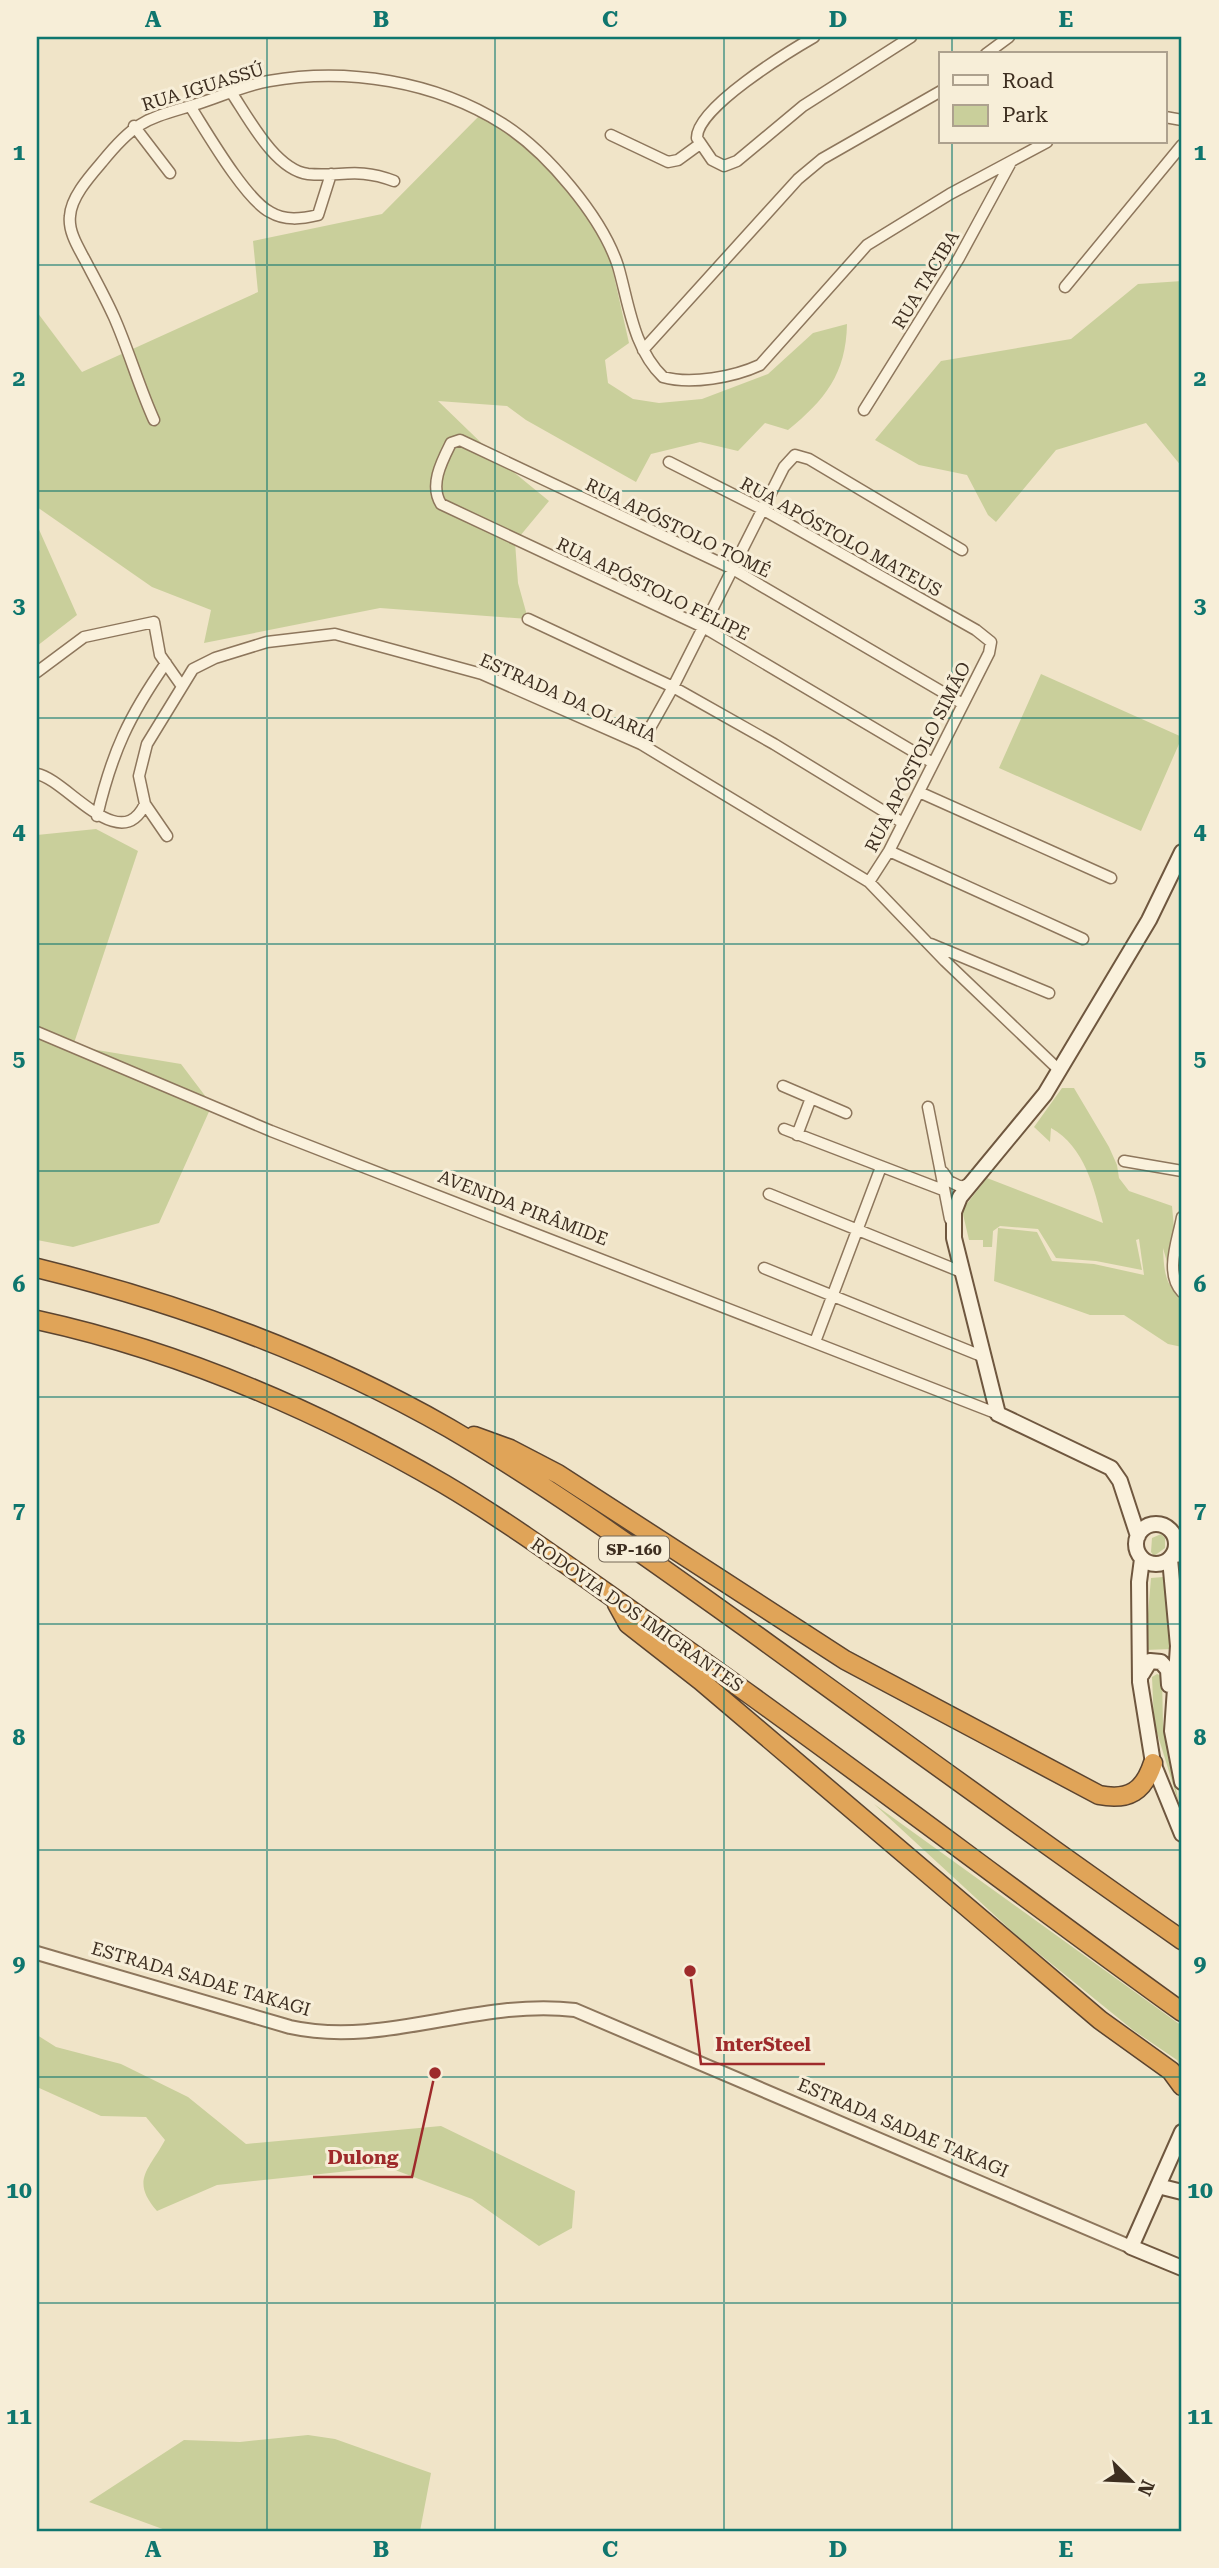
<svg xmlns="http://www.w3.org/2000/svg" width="1219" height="2568" viewBox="0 0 1219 2568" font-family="'Roboto Serif',serif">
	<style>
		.green { fill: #c9cf9b }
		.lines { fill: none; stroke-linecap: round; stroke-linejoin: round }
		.minor-casing { stroke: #8d765c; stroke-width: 13 }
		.tertiary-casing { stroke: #8d765c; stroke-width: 16 }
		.secondary-casing { stroke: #6f573f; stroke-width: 18 }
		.motorway-casing { stroke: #5b4430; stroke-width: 21 }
		.minor { stroke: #faf1dc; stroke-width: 10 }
		.tertiary { stroke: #faf1dc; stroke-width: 12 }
		.secondary { stroke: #faf1dc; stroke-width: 14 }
		.motorway { stroke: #e0a458; stroke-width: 18 }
		.grid { fill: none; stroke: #0f766e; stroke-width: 2; stroke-opacity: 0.55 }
		.labels { text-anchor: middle; stroke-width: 6; stroke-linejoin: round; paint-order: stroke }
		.shield { fill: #f7eed8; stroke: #756857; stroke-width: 2 }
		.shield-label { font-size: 16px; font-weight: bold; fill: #3d2e20 }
		.street-label { font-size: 18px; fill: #3d2e20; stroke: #f7eed8 }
		.leader { fill: none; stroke: #9e2a2b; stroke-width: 2.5 }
		.callout-dot { fill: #9e2a2b; stroke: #f7eed8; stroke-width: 2.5 }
		.callout-label { font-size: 19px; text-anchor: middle; font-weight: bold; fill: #9e2a2b; stroke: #f7eed8; stroke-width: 6; stroke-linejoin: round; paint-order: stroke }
		.neatline { fill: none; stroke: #0f766e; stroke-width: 2.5 }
		.grid-label { font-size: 23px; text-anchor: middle; font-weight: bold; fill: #0f766e }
	</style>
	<rect width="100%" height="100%" fill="#f0e4c8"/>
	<path class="green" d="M483 112 540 157 605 236 629 343 605 360 608 383 633 399 659 403 702 399 768 374 813 333 847 324C846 374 825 400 788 430L765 423 738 451 700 442 651 454 636 482 526 420 507 406 438 401 500 461 549 501 515 542 518 583 528 619 380 608 204 643 211 610 152 587 37 507V312L82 372 258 292 253 241 382 214Z
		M1182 281V467L1146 423 1056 450 996 522 988 515 967 475 919 465 875 440 941 361 1071 339 1138 284Z
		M37 525 77 615 37 646Z
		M1041 674 1182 737 1141 831 999 768Z
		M96 829 138 851 73 1046 181 1064 212 1105 159 1223 73 1247 37 1240V835Z
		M1062 1088H1074L1109 1147 1117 1165 1119 1178 1129 1191 1172 1206 1174 1228 1167 1262 1163 1248C1164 1268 1164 1286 1182 1298V1347L1168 1344 1124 1315H1090L994 1281 998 1228 1037 1232 1052 1261 1094 1264 1144 1275 1139 1239 1136 1240 1142 1270 1096 1261 1056 1258 1038 1229 1000 1226 993 1231 992 1247H983V1240H969L962 1210 987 1178 1103 1223C1094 1188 1085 1147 1051 1128L1050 1142 1034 1127Z
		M1161 1534 1165 1538V1548L1154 1556 1151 1552 1152 1538Z
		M1163 1577 1172 1649 1145 1650 1151 1578Z
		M1157 1674 1162 1676 1163 1724 1179 1804 1154 1723 1152 1677Z
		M874 1804 1182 2026V2069L1177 2060 1133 2030 1016 1935Z
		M37 2035 56 2047 121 2064 188 2097 246 2144 441 2126 575 2191 572 2228 539 2246 472 2199 387 2167 217 2185 157 2211C130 2180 149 2170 165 2140L146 2117 101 2116 37 2087Z
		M308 2435 335 2439 431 2473 420 2531H168L89 2502 184 2440 240 2442Z"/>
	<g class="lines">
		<defs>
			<path id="minor" d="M814 37C788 52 696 108 697 138L712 160 724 166 737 161 803 106 911 37
				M986 54 1009 37
				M231 92C248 117 275 170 308 174 342 177 357 167 394 181
				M190 106C206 131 245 199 270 212 285 221 301 219 318 215L331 174
				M1165 117 1182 120
				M134 126 170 173
				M611 135 668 162 678 160 700 144
				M1065 287 1182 145
				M643 350 798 179 822 159 941 91
				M864 410 959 258 1010 164
				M154 420C139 387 129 351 114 317 105 297 95 279 85 260 78 247 68 231 70 216 71 197 90 176 102 162 139 116 150 119 203 102 224 95 246 85 269 81 347 67 435 81 503 124 547 152 602 217 618 266 629 304 633 348 663 377 691 385 734 377 760 365L867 245 950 194 1047 142
				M669 462 762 509 976 630 991 642 989 653 889 851 869 882
				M528 619 673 687 774 744 903 823
				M37 672 84 637 154 622 160 655 181 685
				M641 744 673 687 784 467 795 455 809 459 962 550
				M933 763 703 627 441 504C429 485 442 461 451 443L460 440 731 568 963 704
				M37 774C66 779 120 857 145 804
				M919 792 1111 878
				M97 816C112 752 129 716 166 663
				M167 836 145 804 139 776 147 744 193 669 215 658 267 642 335 634 482 674 641 744 869 882 945 961 1059 1070
				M889 851 1083 939
				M931 944 1049 993
				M37 1032 271 1131 998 1414
				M783 1086 846 1113
				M928 1107 950 1219
				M784 1129 943 1190
				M797 1135 811 1098
				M1124 1161 1182 1171
				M943 1172 949 1181 961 1187 968 1184
				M769 1194 964 1273
				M1182 1217C1178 1240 1164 1273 1182 1292
				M764 1268 984 1357
				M815 1342 881 1167"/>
			<path id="tertiary" d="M1176 1540 1182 1539
				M1174 1556 1182 1555
				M37 1953 290 2027C385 2048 479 1998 575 2010L1131 2247"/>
			<path id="secondary" d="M1136 1544a20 20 0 1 1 40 0a20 20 0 1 1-40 0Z
				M1138 1536 1120 1481 1111 1468 998 1414 954 1238V1212L960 1197 1045 1094 1149 920 1182 852
				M1142 1559 1139 1582 1140 1682 1153 1763 1182 1834
				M1170 1559 1178 1646 1172 1731 1182 1782
				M1142 1674 1150 1661 1161 1662 1168 1670 1169 1685
				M1182 2132 1131 2247 1182 2268
				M1158 2186 1182 2192"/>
			<path id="motorway" d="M37 1268C179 1303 321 1355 449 1428 552 1488 648 1558 745 1627 890 1732 1035 1838 1182 1940
				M37 1320C179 1351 318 1411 444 1484 520 1529 590 1582 662 1632 838 1755 1008 1887 1182 2012
				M474 1436 510 1449 558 1474 845 1660 1099 1795C1129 1801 1144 1791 1153 1763
				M617 1604 628 1624 701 1681 1100 2020 1171 2071 1182 2086"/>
		</defs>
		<use href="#minor" class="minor-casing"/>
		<use href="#tertiary" class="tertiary-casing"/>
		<use href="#secondary" class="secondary-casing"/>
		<use href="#motorway" class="motorway-casing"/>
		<use href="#minor" class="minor"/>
		<use href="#tertiary" class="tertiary"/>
		<use href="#secondary" class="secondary"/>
		<use href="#motorway" class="motorway"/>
	</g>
	<path class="grid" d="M267 37V2531M495 37V2531M724 37V2531M952 37V54M952 142V2531M37 265H1182M37 491H1182M37 718H1182M37 944H1182M37 1171H1182M37 1397H1182M37 1624H1182M37 1850H1182M37 2077H1182M37 2303H1182"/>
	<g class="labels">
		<rect class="shield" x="599" y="1536.5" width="70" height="25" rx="5"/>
		<g class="shield-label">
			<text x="634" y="1555">SP-160</text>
		</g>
		<g class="street-label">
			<text transform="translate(203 87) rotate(-17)" y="6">RUA IGUASSÚ</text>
			<text transform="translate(926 280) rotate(-59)" y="6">RUA TACIBA</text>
			<text transform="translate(678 528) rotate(26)" y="6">RUA APÓSTOLO TOMÉ</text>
			<text transform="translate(841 537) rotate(29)" y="6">RUA APÓSTOLO MATEUS</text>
			<text transform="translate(653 589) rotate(26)" y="6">RUA APÓSTOLO FELIPE</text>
			<text transform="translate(568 698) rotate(24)" y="6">ESTRADA DA OLARIA</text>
			<text transform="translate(918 757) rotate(-63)" y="6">RUA APÓSTOLO SIMÃO</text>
			<text transform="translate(523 1208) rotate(21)" y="6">AVENIDA PIRÂMIDE</text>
			<text transform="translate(637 1615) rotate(35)" y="6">RODOVIA DOS IMIGRANTES</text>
			<text transform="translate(201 1979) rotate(16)" y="6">ESTRADA SADAE TAKAGI</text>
			<text transform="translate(903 2128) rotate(23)" y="6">ESTRADA SADAE TAKAGI</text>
		</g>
	</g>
	<path class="leader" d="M690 1971L701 2064H825M435 2073L412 2177H313"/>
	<g class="callout-dot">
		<circle cx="690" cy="1971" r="7"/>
		<circle cx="435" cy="2073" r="7"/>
	</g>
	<g class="callout-label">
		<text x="763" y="2051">InterSteel</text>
		<text x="363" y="2164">Dulong</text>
	</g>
	<rect width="1219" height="2568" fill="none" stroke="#f7eed8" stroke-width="77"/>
	<rect x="939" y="52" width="228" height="91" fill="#f7eed8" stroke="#ada18e" stroke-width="2"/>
	<rect x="953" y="75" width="35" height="10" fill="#faf1dc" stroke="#ada18e" stroke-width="2"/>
	<text x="1002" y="88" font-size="21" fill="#3d2e20">Road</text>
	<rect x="953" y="105" width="35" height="21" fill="#c9cf9b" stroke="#ada18e" stroke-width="2"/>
	<text x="1002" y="122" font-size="21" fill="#3d2e20">Park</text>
	<g transform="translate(1131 2481) rotate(114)" stroke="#f7eed8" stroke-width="5" paint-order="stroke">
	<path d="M0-5L12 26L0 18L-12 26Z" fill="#3d2e20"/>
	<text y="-10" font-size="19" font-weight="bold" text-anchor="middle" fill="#3d2e20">N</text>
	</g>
	<rect x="38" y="38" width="1142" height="2492" class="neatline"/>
	<g class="grid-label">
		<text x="153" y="27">A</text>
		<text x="381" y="27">B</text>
		<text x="610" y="27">C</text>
		<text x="838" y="27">D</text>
		<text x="1066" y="27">E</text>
		<text x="19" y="160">1</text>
		<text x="1200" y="160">1</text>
		<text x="19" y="386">2</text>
		<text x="1200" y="386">2</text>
		<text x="19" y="613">3</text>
		<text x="1200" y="613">3</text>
		<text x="19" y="839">4</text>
		<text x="1200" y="839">4</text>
		<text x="19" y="1066">5</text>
		<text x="1200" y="1066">5</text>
		<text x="19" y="1292">6</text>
		<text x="1200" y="1292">6</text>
		<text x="19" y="1518">7</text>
		<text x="1200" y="1518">7</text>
		<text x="19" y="1745">8</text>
		<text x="1200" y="1745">8</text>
		<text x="19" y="1971">9</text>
		<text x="1200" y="1971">9</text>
		<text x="19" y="2198">10</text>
		<text x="1200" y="2198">10</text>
		<text x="19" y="2424">11</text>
		<text x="1200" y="2424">11</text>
		<text x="153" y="2557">A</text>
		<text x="381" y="2557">B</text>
		<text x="610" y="2557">C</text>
		<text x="838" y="2557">D</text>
		<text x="1066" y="2557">E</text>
	</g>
</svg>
